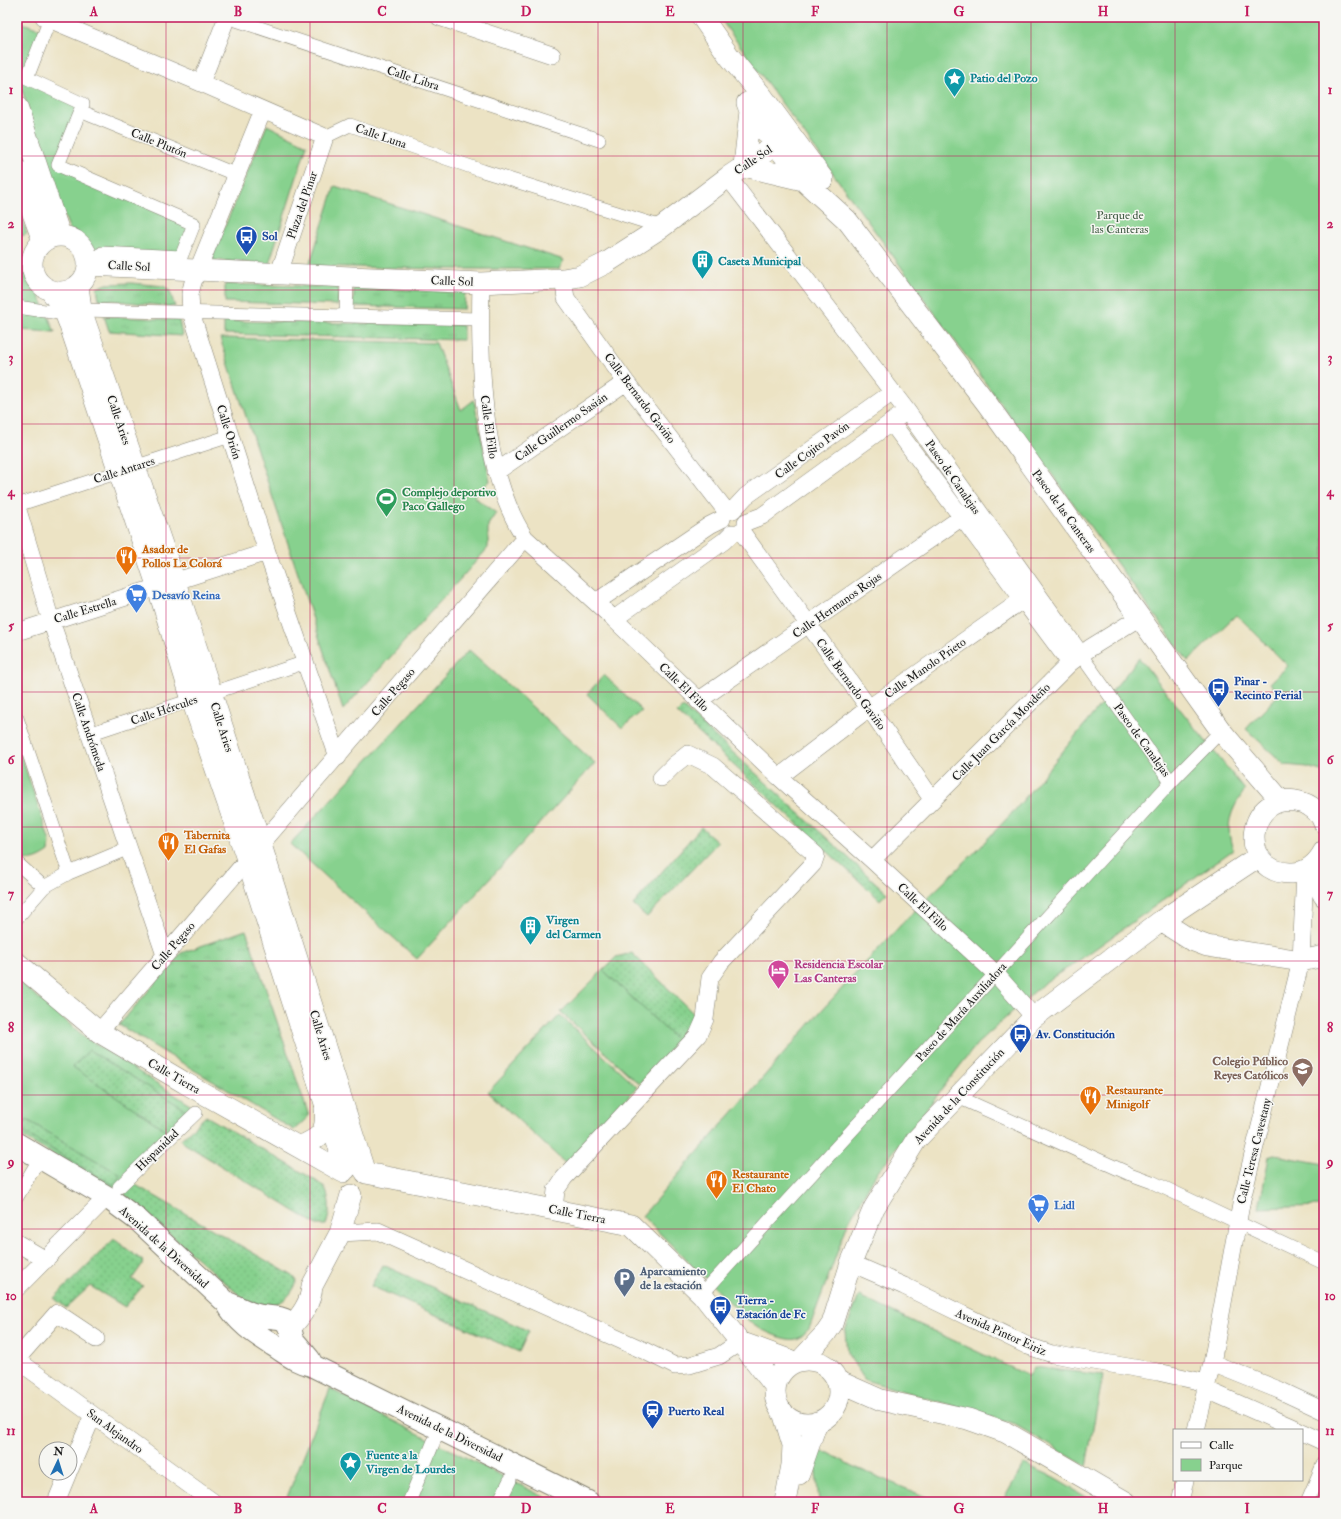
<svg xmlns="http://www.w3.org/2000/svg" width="1341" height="1519" viewBox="0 0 1341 1519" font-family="'IM FELL Double Pica',serif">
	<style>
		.grass { fill: url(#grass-tufts); stroke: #527655 }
		.park { fill: #87d18e; stroke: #527655 }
		.garden { fill: url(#garden-dots); stroke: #527655 }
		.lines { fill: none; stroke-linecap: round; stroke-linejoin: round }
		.pedestrian-casing { stroke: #848070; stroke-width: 14 }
		.minor-casing { stroke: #848070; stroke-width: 18 }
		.tertiary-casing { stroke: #848070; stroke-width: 22 }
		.secondary-casing { stroke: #848070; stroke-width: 24 }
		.pedestrian { stroke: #fff; stroke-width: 13 }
		.minor { stroke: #fff; stroke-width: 17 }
		.tertiary { stroke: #fff; stroke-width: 21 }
		.secondary { stroke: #fff; stroke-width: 22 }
		.grid { fill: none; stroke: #c2185b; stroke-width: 1; stroke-opacity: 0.55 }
		.labels { text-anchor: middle; stroke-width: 3; stroke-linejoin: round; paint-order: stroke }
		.street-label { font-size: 12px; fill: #1c1c1c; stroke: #f6f6f2 }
		.culture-label { font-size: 12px; font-weight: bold; fill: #0d838f; stroke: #f6f6f2; text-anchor: start }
		.park-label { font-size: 12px; fill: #415b44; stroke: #f6f6f2 }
		.transit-label { font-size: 12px; font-weight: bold; fill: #164399; stroke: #f6f6f2; text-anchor: start }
		.leisure-label { font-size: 12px; font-weight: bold; fill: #27864d; stroke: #f6f6f2; text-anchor: start }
		.food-label { font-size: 12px; font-weight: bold; fill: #c56008; stroke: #f6f6f2; text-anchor: start }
		.shop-label { font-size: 12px; font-weight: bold; fill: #366cbe; stroke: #f6f6f2; text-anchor: start }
		.hotel-label { font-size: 12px; font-weight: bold; fill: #b23c85; stroke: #f6f6f2; text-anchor: start }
		.education-label { font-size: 12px; font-weight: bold; fill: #785e54; stroke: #f6f6f2; text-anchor: end }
		.service-label { font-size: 12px; font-weight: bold; fill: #4e5e75; stroke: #f6f6f2; text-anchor: start }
		.neatline { fill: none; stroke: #c2185b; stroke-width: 1.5 }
		.grid-label { font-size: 13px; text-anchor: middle; font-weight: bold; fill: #c2185b }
	</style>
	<defs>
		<pattern id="grass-tufts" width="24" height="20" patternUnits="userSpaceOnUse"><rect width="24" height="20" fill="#87d18e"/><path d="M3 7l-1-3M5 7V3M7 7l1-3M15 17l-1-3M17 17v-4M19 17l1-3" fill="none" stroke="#74b37a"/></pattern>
		<pattern id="garden-dots" width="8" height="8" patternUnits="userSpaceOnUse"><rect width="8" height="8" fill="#87d18e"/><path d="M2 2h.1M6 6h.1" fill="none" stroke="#74b37a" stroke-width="1.8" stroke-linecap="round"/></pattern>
	</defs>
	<rect width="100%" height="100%" fill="#f6f6f2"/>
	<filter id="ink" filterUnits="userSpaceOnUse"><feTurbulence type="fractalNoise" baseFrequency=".025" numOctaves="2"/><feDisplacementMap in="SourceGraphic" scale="8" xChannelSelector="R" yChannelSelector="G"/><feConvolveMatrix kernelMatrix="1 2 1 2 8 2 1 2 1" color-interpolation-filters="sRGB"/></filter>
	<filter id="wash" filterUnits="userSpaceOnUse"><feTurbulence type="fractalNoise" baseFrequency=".012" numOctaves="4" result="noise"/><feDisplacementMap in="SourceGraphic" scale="16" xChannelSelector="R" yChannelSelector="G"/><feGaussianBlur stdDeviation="0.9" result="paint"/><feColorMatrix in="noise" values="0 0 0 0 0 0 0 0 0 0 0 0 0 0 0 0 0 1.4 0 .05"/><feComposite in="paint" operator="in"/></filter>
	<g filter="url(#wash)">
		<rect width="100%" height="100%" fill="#ece3c4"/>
		<path class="grass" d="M131 283 164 286 170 291 175 307 99 299 97 288 107 284Z
			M354 288 465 292 464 309 353 306Z
			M104 316 179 320 182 336 109 331Z
			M224 321 463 325V340L224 334Z
			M246 930 309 1116 294 1130 119 1025 181 953Z"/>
		<path class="park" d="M719 17H1324V772L1307 767 1285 765 1246 729 1279 694 1270 683 1288 666 1242 620 1236 615 1188 661Z
			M17 21 45 31 27 78 83 104 62 163 198 222 186 260 104 256 70 230 46 171 17 72Z
			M267 125 307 145 269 264 211 260Z
			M335 186 564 260 559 269H444L309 266Z
			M17 205 27 234 17 237Z
			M17 274H30L55 332 17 330Z
			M225 284 338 287V305L225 302Z
			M220 338 436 343 461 410 474 400 490 481 474 497 496 513 488 525V548L343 710Z
			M469 650 595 763 417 959 290 844Z
			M1139 658 1245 790C1230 811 1225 825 1233 850L1081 959 1044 983 977 1044 874 1177 848 1223 809 1329C806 1332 802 1336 799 1338 788 1344 763 1330 753 1325L642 1216 821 1011 910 915 974 853 1015 810Z
			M604 675 642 711 622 728 587 694Z
			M17 743 50 842 49 852C39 859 27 865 17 855Z
			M603 970 679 1042 639 1084 561 1012Z
			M17 980 86 1038 194 1107 117 1191 17 1134Z
			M560 1015 637 1087 566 1164 488 1092Z
			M1275 1155 1324 1164V1206L1259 1208 1269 1157Z
			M859 1296 1029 1376 1034 1367 1103 1375 1086 1466 1012 1423 865 1380 847 1353 845 1331Z
			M330 1389 554 1502H277L287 1497Z
			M821 1452 829 1453 852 1466 938 1502H819L815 1463Z
			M1024 1464 1047 1474 1095 1502H1002Z"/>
		<path class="garden" d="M683 707 887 893 880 900 677 713Z
			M701 827 718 842 647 917 633 905Z
			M632 953 693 1013 690 1024 679 1042 603 970 616 957Z
			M89 1050 186 1110 167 1131 73 1067Z
			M206 1116 315 1180C318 1183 324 1186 325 1189 331 1200 330 1215 326 1225H317L182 1142 181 1139Z
			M27 1120 121 1175 113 1185 19 1130Z
			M134 1184 293 1276 297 1281C288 1306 269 1309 246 1301L124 1194Z
			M114 1239 144 1262 132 1279 143 1286 125 1307 90 1286 66 1308 54 1298Z
			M383 1265 529 1331 519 1352 371 1286Z"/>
	</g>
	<g filter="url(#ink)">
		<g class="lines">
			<defs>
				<path id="pedestrian" d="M227 17 599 140
					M50 19 27 78 83 104 58 165 194 224 181 257 102 253
					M80 111 237 175
					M325 137 350 125 483 171 662 227
					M17 307 66 314 81 310 480 319
					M346 316 347 277
					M17 505 230 436
					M1081 655 1171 782
					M17 718 69 873
					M89 734 306 662
					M17 863 44 887
					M17 918 44 887 69 873 129 848
					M958 1097 1130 1174 1152 1182 1324 1263
					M119 1187 196 1113
					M17 1197 34 1168
					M702 1294 1171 782 1221 731
					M409 1502 434 1441
					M499 1502 510 1480
					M1307 1502 1324 1462"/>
				<path id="minor" d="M44 17 201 83 325 137 279 273
					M439 17 552 55
					M201 83 227 17
					M263 110 193 282 190 294 191 312 267 552 338 757
					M728 177 907 411 1081 655
					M563 279 566 298 626 382 727 512
					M481 283C479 362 481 470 525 538L614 619 779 777 872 860 995 973 1034 1017
					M891 422 1070 663
					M496 472 626 382
					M17 507 51 621 165 955
					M733 510 746 496 893 392
					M746 522 762 516 900 416
					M741 531 869 708 932 799
					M596 602 710 525 722 519
					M614 619 724 541 732 533
					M17 632 267 552
					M698 701 975 508
					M779 777 869 708 1035 591
					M872 860 1070 663 1090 648 1140 617
					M99 1032 525 538
					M554 1210 556 1190 564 1178 698 1035 705 1019 710 978 721 962 813 864 816 855 713 766 688 754 674 765 661 778
					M340 1233 378 1231 645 1351 675 1366 690 1365 719 1356 740 1342
					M17 1243 46 1260
					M851 1263 904 1286 1028 1346 1052 1354 1158 1372 1207 1383
					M17 1288 107 1197
					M17 1360 213 1502
					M18 1360 22 1353 57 1313 96 1339
					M1212 1363 1279 1390 1324 1411
					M1205 1389 1298 1430
					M1196 1430 1212 1363 1242 1199 1301 961 1305 871
					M1302 1432 1324 1442
					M70 1469 93 1415
					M56 1502 68 1473
					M1180 1502 1185 1480"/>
				<path id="tertiary" d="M702 17 729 56 762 96 823 179
					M747 103 750 111 744 166 803 180
					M17 107 60 235
					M750 111 803 180 847 220 988 405 1221 731 1281 801
					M17 170 43 241
					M32 264a28 28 0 1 1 56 0a28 28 0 1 1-56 0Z
					M88 265 481 283 563 279 580 276 606 263 662 227 728 177 777 144
					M78 285 81 310 175 582 261 845 364 1170
					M50 290C58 301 65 310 69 323L158 588 192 700 247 859 346 1169
					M1324 823C1321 813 1310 804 1300 802 1247 788 1235 872 1290 873 1306 874 1317 864 1324 851
					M1310 868 1324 896
					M1161 921 1191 940 1207 946 1301 961 1324 956
					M17 963 99 1032 185 1083 343 1172
					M299 1147C322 1137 327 1133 325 1108
					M366 1173 631 1225 702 1294 775 1386
					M290 1328C301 1316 311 1303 312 1286L340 1233 351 1195
					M740 1342 795 1362
					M801 1360 826 1333 832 1324 851 1263 874 1208 916 1140 1034 1017 1161 921 1259 856
					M775 1392a32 32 0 1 1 64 0a32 32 0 1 1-64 0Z
					M838 1381 881 1400 968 1419 1005 1432 1126 1502
					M783 1412 793 1445 792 1465 785 1502
					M799 1474 817 1422"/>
				<path id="secondary" d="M17 1144 107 1197 138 1220 227 1303C237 1322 256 1334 273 1345 286 1353 296 1362 311 1365L588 1502
					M230 1304 250 1313 261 1316 279 1318 285 1320 290 1328 293 1340 309 1359 311 1363"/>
			</defs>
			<use href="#pedestrian" class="pedestrian-casing"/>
			<use href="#minor" class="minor-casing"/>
			<use href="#tertiary" class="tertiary-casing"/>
			<use href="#secondary" class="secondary-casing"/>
			<use href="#pedestrian" class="pedestrian"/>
			<use href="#minor" class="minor"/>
			<use href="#tertiary" class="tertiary"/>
			<use href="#secondary" class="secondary"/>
		</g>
	</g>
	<path class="grid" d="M166 17V1502M310 17V1502M454 17V1502M598 17V1502M743 17V1502M887 17V1502M1031 17V1502M1175 17V1430M17 156H1324M17 290H1324M17 424H1324M17 558H1324M17 692H1324M17 827H1324M17 961H1324M17 1095H1324M17 1229H1324M17 1363H1324M1175 1480V1502"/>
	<defs>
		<symbol id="sight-pin" viewBox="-11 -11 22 30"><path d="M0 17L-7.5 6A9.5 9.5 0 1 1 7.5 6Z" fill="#0f9aa8" stroke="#f6f6f2"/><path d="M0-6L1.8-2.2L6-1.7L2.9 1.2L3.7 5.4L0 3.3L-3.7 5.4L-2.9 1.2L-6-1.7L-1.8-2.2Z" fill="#fff"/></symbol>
		<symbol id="bus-pin" viewBox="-11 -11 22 30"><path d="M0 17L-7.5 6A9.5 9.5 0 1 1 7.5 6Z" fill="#1a4fb4" stroke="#f6f6f2"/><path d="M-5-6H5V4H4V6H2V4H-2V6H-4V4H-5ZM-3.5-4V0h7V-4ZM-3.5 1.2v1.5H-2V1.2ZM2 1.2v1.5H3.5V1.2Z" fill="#fff"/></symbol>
		<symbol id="building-pin" viewBox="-11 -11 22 30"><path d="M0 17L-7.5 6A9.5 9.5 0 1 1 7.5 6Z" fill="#0f9aa8" stroke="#f6f6f2"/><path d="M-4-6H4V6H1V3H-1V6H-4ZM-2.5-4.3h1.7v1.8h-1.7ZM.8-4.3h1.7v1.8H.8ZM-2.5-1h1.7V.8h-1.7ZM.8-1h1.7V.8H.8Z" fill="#fff"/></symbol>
		<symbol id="stadium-pin" viewBox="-11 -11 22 30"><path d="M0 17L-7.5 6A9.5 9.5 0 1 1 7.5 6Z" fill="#2e9e5b" stroke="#f6f6f2"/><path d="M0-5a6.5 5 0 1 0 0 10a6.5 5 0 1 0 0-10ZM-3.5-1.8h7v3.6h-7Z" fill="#fff"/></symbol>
		<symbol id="restaurant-pin" viewBox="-11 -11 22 30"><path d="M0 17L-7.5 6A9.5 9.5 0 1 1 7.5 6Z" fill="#e8710a" stroke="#f6f6f2"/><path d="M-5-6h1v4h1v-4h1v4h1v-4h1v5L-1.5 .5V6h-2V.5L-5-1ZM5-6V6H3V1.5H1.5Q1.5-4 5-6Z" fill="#fff"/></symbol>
		<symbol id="supermarket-pin" viewBox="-11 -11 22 30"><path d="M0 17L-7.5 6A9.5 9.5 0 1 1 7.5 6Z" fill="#3f7fe0" stroke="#f6f6f2"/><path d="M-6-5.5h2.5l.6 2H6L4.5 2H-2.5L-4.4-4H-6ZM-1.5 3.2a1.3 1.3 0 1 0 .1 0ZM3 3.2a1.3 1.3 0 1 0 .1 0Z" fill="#fff"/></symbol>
		<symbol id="hotel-pin" viewBox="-11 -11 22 30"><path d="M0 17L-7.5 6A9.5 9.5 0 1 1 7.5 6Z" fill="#d1479c" stroke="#f6f6f2"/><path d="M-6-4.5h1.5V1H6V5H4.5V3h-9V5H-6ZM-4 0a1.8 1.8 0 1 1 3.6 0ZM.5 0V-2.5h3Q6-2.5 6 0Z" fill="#fff"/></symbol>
		<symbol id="school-pin" viewBox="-11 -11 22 30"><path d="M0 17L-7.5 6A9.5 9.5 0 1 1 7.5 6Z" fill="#8d6e63" stroke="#f6f6f2"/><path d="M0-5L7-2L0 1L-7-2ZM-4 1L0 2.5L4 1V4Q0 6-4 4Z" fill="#fff"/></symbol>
		<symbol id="parking-pin" viewBox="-11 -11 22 30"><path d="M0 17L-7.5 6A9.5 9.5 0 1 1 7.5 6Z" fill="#5c6f8a" stroke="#f6f6f2"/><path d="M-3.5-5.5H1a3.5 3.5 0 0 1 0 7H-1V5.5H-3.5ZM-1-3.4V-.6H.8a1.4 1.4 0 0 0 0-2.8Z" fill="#fff"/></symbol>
		<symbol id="station-pin" viewBox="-11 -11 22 30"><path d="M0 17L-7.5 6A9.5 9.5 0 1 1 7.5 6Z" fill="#1a4fb4" stroke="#f6f6f2"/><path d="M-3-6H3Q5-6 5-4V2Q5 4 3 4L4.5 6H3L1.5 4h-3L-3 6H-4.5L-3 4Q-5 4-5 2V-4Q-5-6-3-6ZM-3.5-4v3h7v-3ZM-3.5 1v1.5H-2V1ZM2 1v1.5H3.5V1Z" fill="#fff"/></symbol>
	</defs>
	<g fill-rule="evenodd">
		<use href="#sight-pin" x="942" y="66" width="25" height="34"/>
		<use href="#bus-pin" x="234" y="224" width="25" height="34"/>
		<use href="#building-pin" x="690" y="248" width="25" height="34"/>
		<use href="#stadium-pin" x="374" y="486" width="25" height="34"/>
		<use href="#restaurant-pin" x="114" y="544" width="25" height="34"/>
		<use href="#supermarket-pin" x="124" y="582" width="25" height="34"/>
		<use href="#bus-pin" x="1206" y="676" width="25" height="34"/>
		<use href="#restaurant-pin" x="156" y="830" width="25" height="34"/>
		<use href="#building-pin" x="518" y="914" width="25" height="34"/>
		<use href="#hotel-pin" x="766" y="958" width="25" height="34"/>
		<use href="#bus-pin" x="1008" y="1022" width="25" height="34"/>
		<use href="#school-pin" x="1290" y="1056" width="25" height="34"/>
		<use href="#restaurant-pin" x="1078" y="1084" width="25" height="34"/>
		<use href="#restaurant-pin" x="704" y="1168" width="25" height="34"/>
		<use href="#supermarket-pin" x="1026" y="1192" width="25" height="34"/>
		<use href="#parking-pin" x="612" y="1266" width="25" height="34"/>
		<use href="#bus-pin" x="708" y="1294" width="25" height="34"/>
		<use href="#station-pin" x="640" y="1398" width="25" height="34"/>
		<use href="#sight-pin" x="338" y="1450" width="25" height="34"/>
	</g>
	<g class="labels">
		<g class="street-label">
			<text transform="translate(413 78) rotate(18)" y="4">Calle Libra</text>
			<text transform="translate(381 136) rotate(19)" y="4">Calle Luna</text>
			<text transform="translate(159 143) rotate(22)" y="4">Calle Plutón</text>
			<text transform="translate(753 160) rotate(-34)" y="4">Calle Sol</text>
			<text transform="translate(302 205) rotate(-71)" y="4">Plaza del Pinar</text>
			<text transform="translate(129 266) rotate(3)" y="4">Calle Sol</text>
			<text transform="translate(452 281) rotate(2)" y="4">Calle Sol</text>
			<text transform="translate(640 398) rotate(53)" y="4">Calle Bernardo Gaviño</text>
			<text transform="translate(119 420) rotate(71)" y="4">Calle Aries</text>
			<text transform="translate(489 427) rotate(82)" y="4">Calle El Fillo</text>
			<text transform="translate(561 427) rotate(-35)" y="4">Calle Guillermo Sasián</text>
			<text transform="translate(229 432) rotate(72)" y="4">Calle Orión</text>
			<text transform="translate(812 450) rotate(-36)" y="4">Calle Cojito Pavón</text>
			<text transform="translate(124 470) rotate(-18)" y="4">Calle Antares</text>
			<text transform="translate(953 477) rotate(55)" y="4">Paseo de Canalejas</text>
			<text transform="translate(1064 511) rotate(54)" y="4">Paseo de las Canteras</text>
			<text transform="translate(837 605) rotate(-35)" y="4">Calle Hermanos Rojas</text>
			<text transform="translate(85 610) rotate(-17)" y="4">Calle Estrella</text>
			<text transform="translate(925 668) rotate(-35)" y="4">Calle Manolo Prieto</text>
			<text transform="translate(851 684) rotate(54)" y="4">Calle Bernardo Gaviño</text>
			<text transform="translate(684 687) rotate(44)" y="4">Calle El Fillo</text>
			<text transform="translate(393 692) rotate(-49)" y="4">Calle Pegaso</text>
			<text transform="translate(164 710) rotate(-19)" y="4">Calle Hércules</text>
			<text transform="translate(222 727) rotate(72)" y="4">Calle Aries</text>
			<text transform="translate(89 732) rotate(71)" y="4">Calle Andrómeda</text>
			<text transform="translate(1001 732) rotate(-45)" y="4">Calle Juan García Mondeño</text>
			<text transform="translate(1142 740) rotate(54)" y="4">Paseo de Canalejas</text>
			<text transform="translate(923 907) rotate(43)" y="4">Calle El Fillo</text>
			<text transform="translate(173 946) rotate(-49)" y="4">Calle Pegaso</text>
			<text transform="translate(961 1012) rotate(-48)" y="4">Paseo de María Auxiliadora</text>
			<text transform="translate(321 1035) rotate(73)" y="4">Calle Aries</text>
			<text transform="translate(174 1076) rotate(30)" y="4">Calle Tierra</text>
			<text transform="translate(959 1096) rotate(-47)" y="4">Avenida de la Constitución</text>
			<text transform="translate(157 1150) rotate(-44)" y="4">Hispanidad</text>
			<text transform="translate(1254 1151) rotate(-76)" y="4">Calle Teresa Cavestany</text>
			<text transform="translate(577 1214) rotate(11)" y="4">Calle Tierra</text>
			<text transform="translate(164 1247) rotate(42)" y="4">Avenida de la Diversidad</text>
			<text transform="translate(1001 1332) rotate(24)" y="4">Avenida Pintor Eiriz</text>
			<text transform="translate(115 1431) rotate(36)" y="4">San Alejandro</text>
			<text transform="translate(450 1433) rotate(26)" y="4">Avenida de la Diversidad</text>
		</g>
		<g class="culture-label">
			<text x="970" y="82">Patio del Pozo</text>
			<text x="718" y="265">Caseta Municipal</text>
			<text x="546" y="924">Virgen<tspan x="546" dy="14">del Carmen</tspan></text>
			<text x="366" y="1459">Fuente a la<tspan x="366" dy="14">Virgen de Lourdes</tspan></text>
		</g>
		<g class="park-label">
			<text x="1120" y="219">Parque de<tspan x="1120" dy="14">las Canteras</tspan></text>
		</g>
		<g class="transit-label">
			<text x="262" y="240">Sol</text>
			<text x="1234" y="685">Pinar -<tspan x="1234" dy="14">Recinto Ferial</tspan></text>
			<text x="1036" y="1038">Av. Constitución</text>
			<text x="736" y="1304">Tierra -<tspan x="736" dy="14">Estación de Fc</tspan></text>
			<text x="668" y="1415">Puerto Real</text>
		</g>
		<g class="leisure-label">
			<text x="402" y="496">Complejo deportivo<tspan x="402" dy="14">Paco Gallego</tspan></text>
		</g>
		<g class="food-label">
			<text x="142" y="553">Asador de<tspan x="142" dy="14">Pollos La Colorá</tspan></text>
			<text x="184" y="839">Tabernita<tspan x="184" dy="14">El Gafas</tspan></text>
			<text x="1106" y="1094">Restaurante<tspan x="1106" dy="14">Minigolf</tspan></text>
			<text x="732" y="1178">Restaurante<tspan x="732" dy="14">El Chato</tspan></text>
		</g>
		<g class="shop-label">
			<text x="152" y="599">Desavío Reina</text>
			<text x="1054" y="1209">Lidl</text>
		</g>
		<g class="hotel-label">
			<text x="794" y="968">Residencia Escolar<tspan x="794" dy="14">Las Canteras</tspan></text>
		</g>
		<g class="education-label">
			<text x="1288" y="1065">Colegio Público<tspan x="1288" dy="14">Reyes Católicos</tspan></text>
		</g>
		<g class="service-label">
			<text x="640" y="1275">Aparcamiento<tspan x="640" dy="14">de la estación</tspan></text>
		</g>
	</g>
	<rect width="1341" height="1519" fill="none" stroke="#f6f6f2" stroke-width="44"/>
	<rect x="1173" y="1429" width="130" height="52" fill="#f6f6f2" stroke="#9f9f9c"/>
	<rect x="1181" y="1442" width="20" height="6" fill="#ffffff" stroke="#9f9f9c"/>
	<text x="1209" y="1449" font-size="12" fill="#1c1c1c">Calle</text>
	<rect x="1181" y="1459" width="20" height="12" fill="#87d18e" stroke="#9f9f9c"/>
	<text x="1209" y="1469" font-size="12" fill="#1c1c1c">Parque</text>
	<g transform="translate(58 1461) rotate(4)"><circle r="19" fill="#f6f6f2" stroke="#9f9f9c"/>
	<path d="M0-3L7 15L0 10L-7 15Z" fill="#1f6fb2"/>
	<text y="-6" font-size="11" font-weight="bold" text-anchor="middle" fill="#1c1c1c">N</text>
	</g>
	<rect x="22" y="22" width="1297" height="1475" class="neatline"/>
	<g class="grid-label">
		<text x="94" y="16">A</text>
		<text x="238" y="16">B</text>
		<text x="382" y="16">C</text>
		<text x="526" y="16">D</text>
		<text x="670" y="16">E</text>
		<text x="815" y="16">F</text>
		<text x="959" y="16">G</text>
		<text x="1103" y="16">H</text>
		<text x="1247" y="16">I</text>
		<text x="11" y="94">1</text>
		<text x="1330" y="94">1</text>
		<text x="11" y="228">2</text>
		<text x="1330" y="228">2</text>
		<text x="11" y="362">3</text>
		<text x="1330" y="362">3</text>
		<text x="11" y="496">4</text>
		<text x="1330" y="496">4</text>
		<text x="11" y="630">5</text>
		<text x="1330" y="630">5</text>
		<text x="11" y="764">6</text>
		<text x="1330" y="764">6</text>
		<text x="11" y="898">7</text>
		<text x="1330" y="898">7</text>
		<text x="11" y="1032">8</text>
		<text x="1330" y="1032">8</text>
		<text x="11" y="1166">9</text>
		<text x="1330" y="1166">9</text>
		<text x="11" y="1300">10</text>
		<text x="1330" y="1300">10</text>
		<text x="11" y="1435">11</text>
		<text x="1330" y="1435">11</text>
		<text x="94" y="1513">A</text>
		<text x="238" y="1513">B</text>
		<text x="382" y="1513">C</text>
		<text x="526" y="1513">D</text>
		<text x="670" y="1513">E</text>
		<text x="815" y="1513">F</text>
		<text x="959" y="1513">G</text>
		<text x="1103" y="1513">H</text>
		<text x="1247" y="1513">I</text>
	</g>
</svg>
